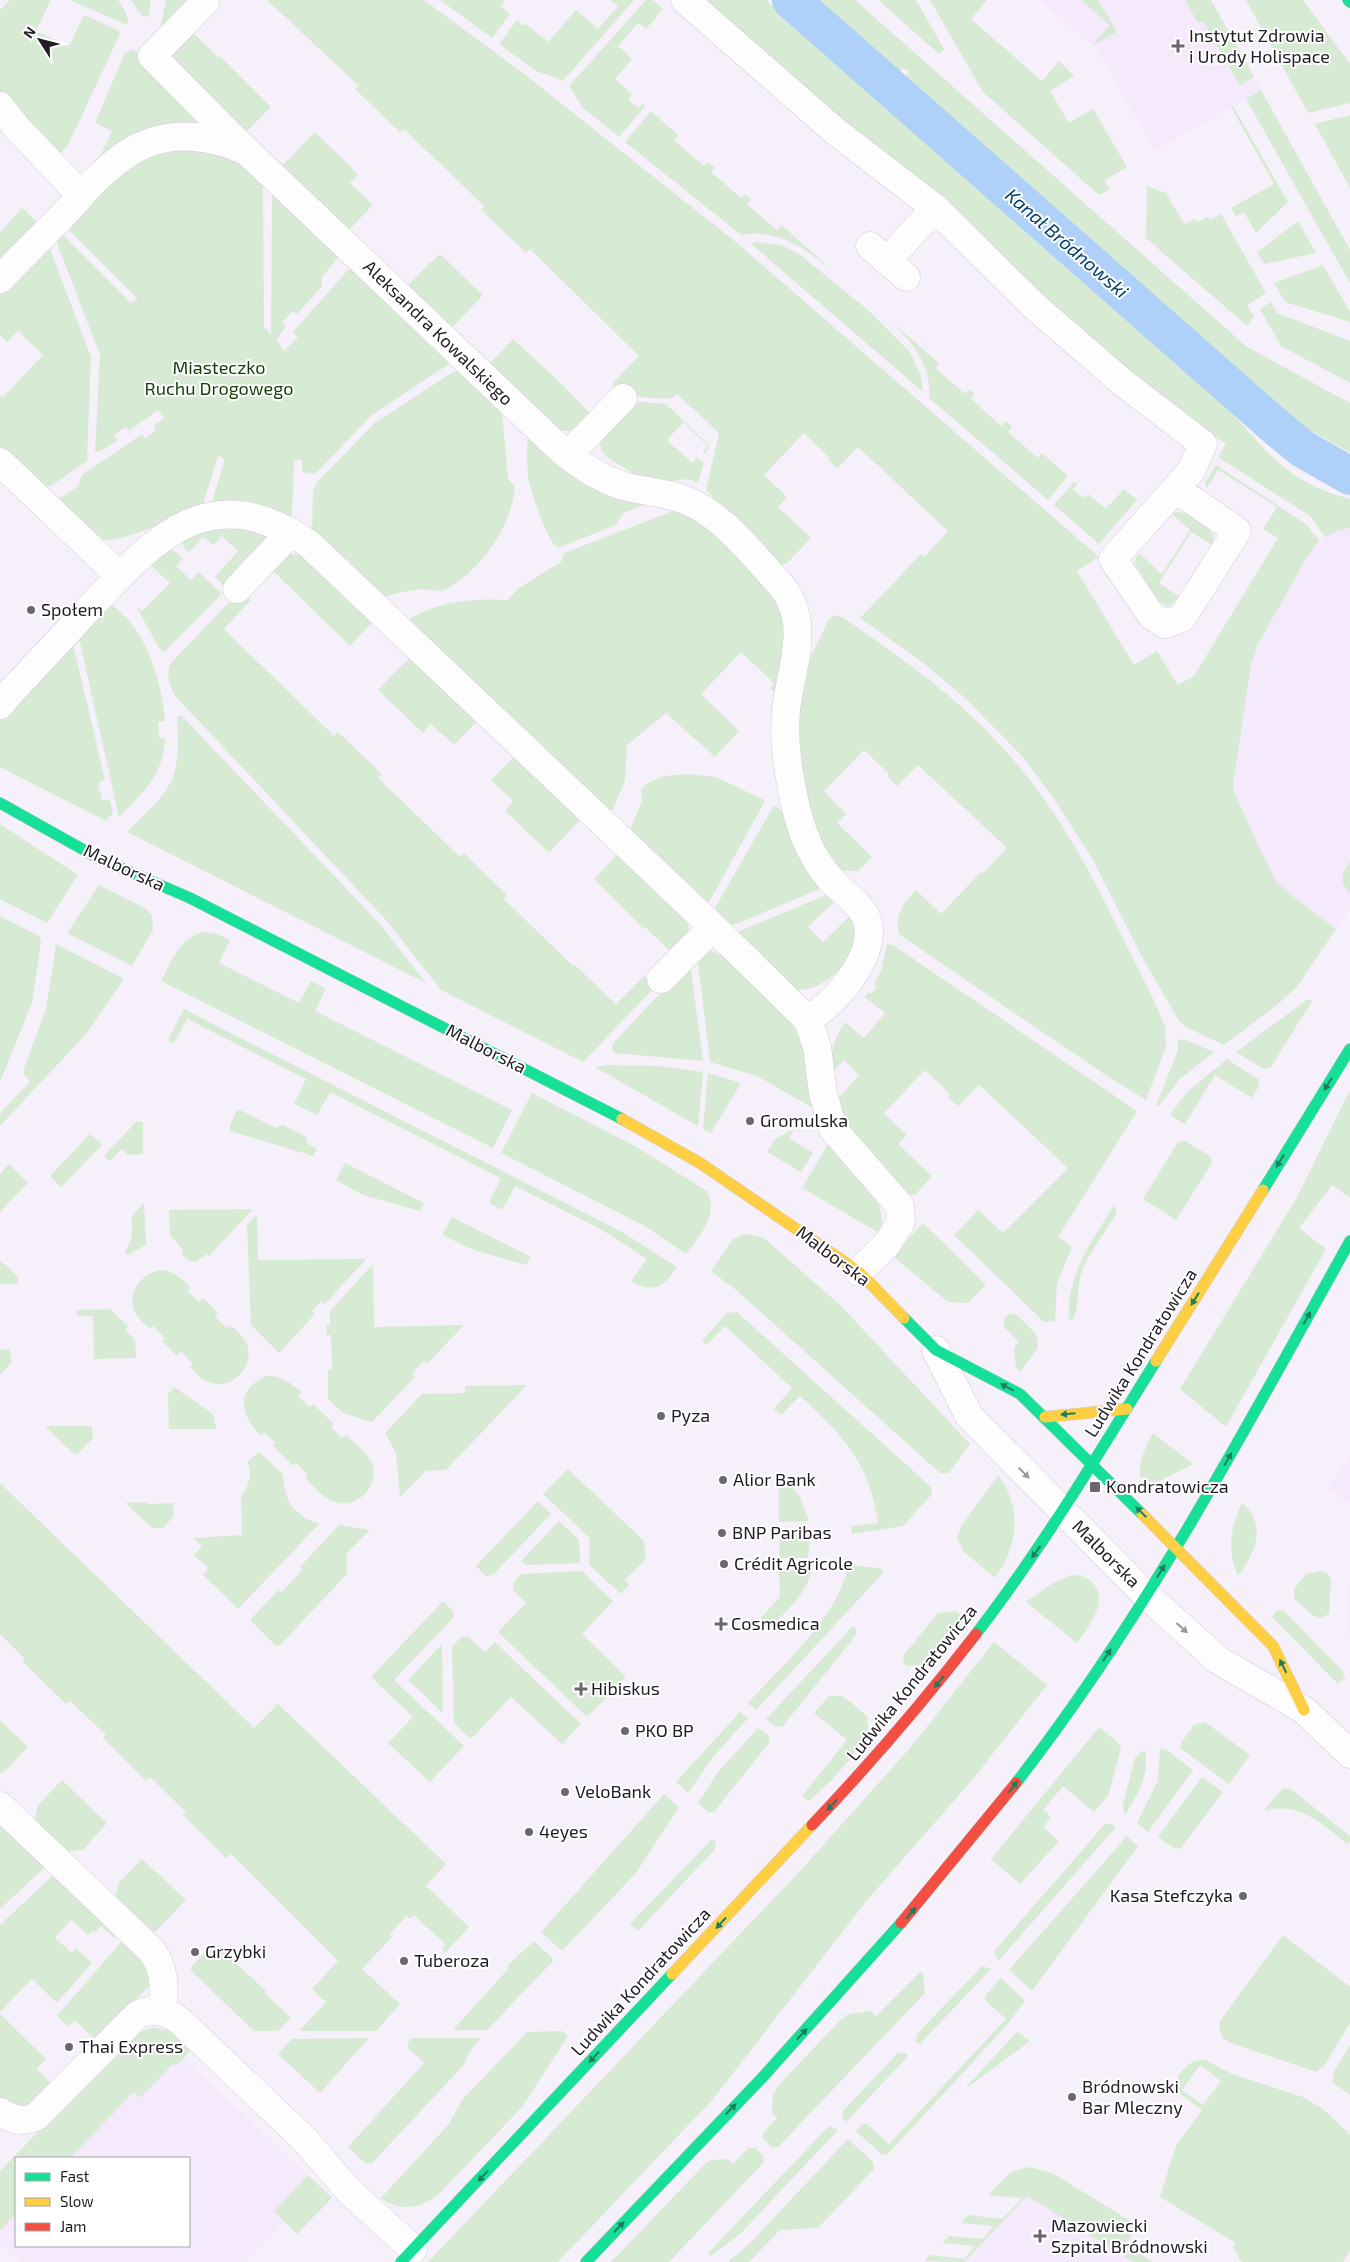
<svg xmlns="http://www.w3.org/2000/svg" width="1350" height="2262" viewBox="0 0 1350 2262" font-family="'Exo 2',sans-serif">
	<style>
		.built { fill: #f5e9fc }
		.green { fill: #d7ead3; fill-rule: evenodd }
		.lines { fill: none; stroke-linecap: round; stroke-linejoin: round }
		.canal { stroke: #afd0f9; stroke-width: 38 }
		.street-casing { stroke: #d2ccd5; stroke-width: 29 }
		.fast-casing { stroke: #d2ccd5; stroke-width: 12 }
		.slow-casing { stroke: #d2ccd5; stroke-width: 12 }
		.jam-casing { stroke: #d2ccd5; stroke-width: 12 }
		.street { stroke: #fefdfe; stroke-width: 28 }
		.fast { stroke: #16e098; stroke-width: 11 }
		.slow { stroke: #ffcf43; stroke-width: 11 }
		.jam { stroke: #f24e42; stroke-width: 11 }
		.oneway { fill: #1c7e5e }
		.oneway2 { fill: #9b979c }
		.poi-dot { fill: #6c666f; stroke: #fff; stroke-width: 2 }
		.labels { text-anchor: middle; stroke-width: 4; stroke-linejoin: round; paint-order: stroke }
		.poi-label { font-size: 18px; fill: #211b24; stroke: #fff; text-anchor: start }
		.street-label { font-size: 18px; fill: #211b24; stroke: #fff }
		.park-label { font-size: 18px; fill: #123e05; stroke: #fff }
		.water-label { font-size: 19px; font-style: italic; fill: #033d6c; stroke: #fff }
	</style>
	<rect width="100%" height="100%" fill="#f6f0fa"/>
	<path class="built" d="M1039 0H1211L1261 90 1155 151 1097 50Z
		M1350 528V862L1345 867 1342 879 1345 888 1350 893V907L1336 929 1290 894 1275 880 1235 795 1233 785 1251 665 1257 646 1311 551 1329 534Z
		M1350 1456V1505L1327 1488Z
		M1350 1580V1640L1347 1617Z
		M174 2049 308 2175 274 2211 285 2221 245 2262H20L0 2243V2231L16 2214V2246H189V2158H70Z
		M1027 2196 1134 2262H964Z"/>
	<path class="green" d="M10 0H51L36 31 69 46 84 15 118 30 120 34 68 145 62 152 57 153 0 95V10Z
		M70 0H118C123 8 130 16 127 25Z
		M131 0H151L148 17 142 16Z
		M166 0H194L163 32 161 23Z
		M267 0H424L523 73 737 243 1099 557 1077 571 1134 665 1157 651 1178 685 1194 676 1278 538 1263 529 1277 507 1218 470 1207 488 1205 483 1216 465 1306 524 1319 541 1306 559 1257 646 1251 665 1233 785 1235 795 1275 880 1290 894 1336 929 1296 988 1278 1004 1224 1045 1188 1028 1179 1021 1141 955 1093 860 1056 802 1024 758 965 698 922 662 860 618 921 554 924 557 948 531 858 447 837 469 828 459 829 457 804 433 764 475 787 497 778 507 811 538 786 564H779L769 557 706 490 719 433 677 394 670 399C650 397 628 400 612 384L639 356 530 249 526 253 481 210 484 206 404 129 400 132 355 89 359 86Z
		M440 0H503L505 1 501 6 510 14 492 38Z
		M611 0H634L563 81 549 75 538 72 499 44 517 20 524 26 526 24 548 42 576 10 598 29 618 6Z
		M646 0H653L663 9 646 29 638 23 618 46 632 59 615 79 632 94 628 100 638 108 642 104 645 106 619 137 583 108 569 86Z
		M704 0H766L1220 401C1265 447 1283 482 1350 499V528L1337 531 1325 537 1310 516 1218 457 1226 444 1150 388Z
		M815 0H855L1247 347 1350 403V453L1303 426 1275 404 904 78 909 72 903 68 899 74Z
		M878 0H916L944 49 939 54Z
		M930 0H987L971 19 1042 81 1059 61 1074 76 1050 91 1069 123 1093 109 1127 167 1105 180 1110 190 1099 195 983 92Z
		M1081 0H1098L1117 32 1092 46 1110 25Z
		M1185 0H1211L1254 77 1240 85 1203 21 1198 23Z
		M1246 0H1303L1350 64V103L1308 113Z
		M190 30 218 57 220 56 271 107 244 134 170 58 172 51Z
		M133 49 202 115 203 124 110 151 100 157 112 131 95 123 125 53Z
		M1261 90 1350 250V283L1246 99Z
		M1233 106 1288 202 1256 233 1244 212 1236 216 1231 208 1274 184 1231 107Z
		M651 111 678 135 674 140 704 166 708 162 715 167 711 172 741 198 745 194 751 199 747 204 777 230 781 225 834 271C805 249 779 228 741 235L625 142Z
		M1350 115V188L1315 124Z
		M315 132 358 174 350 183 373 205 347 232 279 169Z
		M210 150 238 162 263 181 264 327 271 334 272 195 275 192 340 255 322 277V286L297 314 293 311 282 322 286 327 276 339 284 351 298 337 293 332 347 271 354 268 450 359 449 364 371 416 315 474 302 472V459L294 461 292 514 290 518 211 505 225 459 218 456 202 507C183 513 116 547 100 539 88 534 67 510 56 501L78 486 82 475 142 434 145 438 156 430 154 425 164 418 158 410 129 431 126 427 114 435 118 440 99 452 95 451 100 355 55 238 63 235 131 303 137 298 68 229 112 179 158 151Z
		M1147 186 1166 193 1184 224 1195 219 1197 222 1208 217 1210 220 1221 214 1266 293 1247 305 1254 317 1247 326 1146 238Z
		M22 208 38 223 0 264V232Z
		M1298 221 1316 253 1264 264 1257 252Z
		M757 242 781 245 799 254 868 310 910 352 921 376 923 392 750 243Z
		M46 248 50 249 91 357 87 461 51 486 42 487 0 448V395L3 397 43 355 18 331 7 342 0 335V295Z
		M440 254 483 295 450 330 406 288 431 261 432 262Z
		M1323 265 1350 312V322L1285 302 1274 283Z
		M1271 302 1277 313 1350 341V383L1281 346 1260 309Z
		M886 317 939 363 935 368 965 394 969 390 975 394 971 399 1001 426 1006 421 1012 427 1008 432 1038 458 1042 453 1068 476 1048 500 929 398C932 362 910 340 886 317Z
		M513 339 565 387V388L594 417C581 427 573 435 557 429L487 366Z
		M455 371H460L502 411 508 479 515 487C511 524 488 559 459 581 454 584 448 589 442 591 436 592 429 589 423 589 409 590 395 594 381 597L312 532 313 491 318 481 376 422Z
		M630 401 666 404 709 445 706 454 703 451 708 446 683 422 667 440 692 463 697 457 704 463 698 483 688 479 672 481 642 479 608 458 601 450 599 439Z
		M532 438 650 503 623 513 616 525 560 547 556 546C547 540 532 494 529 482 527 469 526 452 528 439Z
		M1074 482 1077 484 1073 489 1083 498 1088 494 1106 509 1124 489 1137 500 1099 544 1054 505Z
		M673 511C700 511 760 574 774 597 780 607 785 619 786 630 787 646 780 677 778 695L770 688 774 683 741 652 701 694 739 731 715 757 666 713 627 745 625 780 613 809 610 811 417 632 410 619C438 601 476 598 508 600L519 588 561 562 564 553Z
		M1175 512C1190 511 1212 524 1214 539L1212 545 1191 532 1159 583 1179 596 1176 602 1168 606 1158 601 1135 563 1136 557 1139 553 1162 574 1190 530 1172 514Z
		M228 525 266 535 267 538 227 588 215 577 238 551 222 536 213 545 203 537 189 552 184 548 182 536Z
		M167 546 183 558 176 566 191 580 199 572 222 594 164 652 159 648 136 606 142 611 170 583 149 564Z
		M290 554 300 555 307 558 374 621 350 646 271 569Z
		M248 597 251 600 224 629 334 736 338 732 382 774 378 778 460 857 464 853 507 895 504 899 573 966 575 965 616 1004 644 976 655 987 583 1062 441 990 386 920 176 697C170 688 166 674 170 664L230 601Z
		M111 604C118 610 125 616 131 623 151 648 163 690 165 721L158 722 159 738H165C163 777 144 791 119 817L79 638Z
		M835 615 842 617C902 658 962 700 1010 756 1058 810 1092 874 1123 938 1137 968 1154 997 1165 1027L1166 1047 1146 1100 1107 1076 900 935C892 918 905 901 916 890L941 914 981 872 983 873 1007 848 918 765 897 786 888 777 889 774 864 750 824 791 846 814 837 823 872 857 858 871H840L822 849 804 789 797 720 803 679 810 658 829 619Z
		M73 644 105 780 98 783 102 801 110 799 113 813 106 821 0 767V721Z
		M411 656 478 720 454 745 431 724 423 733 378 690Z
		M181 715 380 924 426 983 127 832C172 787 181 784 177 717Z
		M515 756 581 819 549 853 505 811 513 801 491 780Z
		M687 774 716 777 764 800V803L708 904 629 832 642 801 641 791 646 784 664 776Z
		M774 805 786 814 820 884V889L726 928 714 916 715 908Z
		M0 824 78 875 47 923 0 899Z
		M618 854 686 919C694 934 683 943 674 955L645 927 644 929 594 879Z
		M1350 862V893C1339 883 1341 872 1350 862Z
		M99 885 143 907 152 915 153 930 132 966 67 933Z
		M826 895H831L836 900 808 927 823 942 850 916C866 950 831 991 796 990L733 934Z
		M0 916 39 936 41 942 32 1003 0 1082Z
		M204 932 217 934 230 940 219 963 299 1003 311 981 326 989 315 1011 512 1110 493 1148 161 981C172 961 179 937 204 932Z
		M56 944 124 979 86 1034 0 1126V1113L30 1082 24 1075V1068L46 1009Z
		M887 944 893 945 1137 1111 1058 1237 1070 1245 1071 1249 1057 1284 1055 1321 1044 1322 954 1235 978 1210 1003 1233 1068 1168 979 1085 958 1106 948 1097 950 1094 925 1070 884 1113 907 1135 898 1144 932 1176 915 1195 908 1194 864 1151 832 1105 859 1075 844 1060 829 1076C831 1056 833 1038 845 1022L864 1038 885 1013 865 997 869 992 871 994 877 987 874 984 881 971Z
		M709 950 724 956 793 1025 805 1049 814 1105 811 1107 757 1076 710 1062 697 955Z
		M690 962 703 1061 615 1053 612 1050V1044Z
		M1308 999 1312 1001 1271 1067 1264 1069 1236 1052Z
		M184 1009 624 1233 677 1267C664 1287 653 1294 631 1281L647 1259 602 1230 515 1186 502 1210 489 1203 501 1178 330 1092 317 1115 294 1104 306 1079 187 1019 174 1043 168 1040Z
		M1183 1039 1214 1052 1180 1079 1158 1107 1156 1106 1178 1050V1041Z
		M1227 1059 1258 1079 1259 1086 1252 1098 1215 1075 1185 1124 1170 1115 1187 1092Z
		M607 1065 658 1066 703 1072 698 1126 595 1067Z
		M708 1073 741 1083 711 1133 703 1129Z
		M1350 1090V1198L1332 1185 1299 1228 1326 1249 1226 1427 1180 1389 1296 1199Z
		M532 1093 635 1146 707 1191C719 1215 700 1235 686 1254L643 1225 501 1153Z
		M238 1109 276 1128 283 1125 306 1137 307 1143 317 1149 313 1156 230 1131V1125Z
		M136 1122H143V1154L128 1155 122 1149 110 1161 104 1156Z
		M794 1129 789 1138 813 1153 801 1172 767 1152 775 1139Z
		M90 1134 102 1145 61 1187 50 1176Z
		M1185 1141 1210 1156 1212 1163 1176 1220 1143 1199 1178 1142Z
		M828 1144C853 1169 889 1195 881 1234L802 1188Z
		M345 1163 424 1203 420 1211 363 1195 336 1180Z
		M9 1164 28 1183 0 1212V1174Z
		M144 1203 146 1245 128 1255 125 1252C132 1240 134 1230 131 1217Z
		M1114 1205 1117 1213C1105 1232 1089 1252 1081 1274 1077 1286 1079 1311 1073 1319L1069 1320C1066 1274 1092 1242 1114 1205Z
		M253 1209 209 1256 207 1254 196 1262 189 1261 182 1254 183 1250 170 1235 169 1210Z
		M257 1214 258 1260 366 1259 325 1304 321 1301 312 1311 315 1314 279 1353 251 1325 247 1225Z
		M452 1217 531 1257 526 1265 474 1250 442 1235Z
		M923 1223 986 1285 968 1303 948 1302 895 1258 896 1252Z
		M744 1234 758 1236 765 1239 841 1306 970 1444 949 1473H940L736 1290 711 1271 733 1239Z
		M0 1260 18 1277V1284H0Z
		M373 1264 374 1327 464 1325 427 1364 423 1361 412 1374 415 1377 372 1422 343 1413 328 1399V1370L332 1369 331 1335H327L326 1325H330V1311Z
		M162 1270C174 1272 182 1278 190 1287L187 1291 199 1302 203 1298 218 1313 215 1317 227 1328 230 1325C236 1330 242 1335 246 1342 256 1364 235 1389 212 1383 203 1381 196 1374 190 1367L193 1364 181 1352 177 1356 162 1341 165 1338 153 1326 150 1329C144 1324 137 1318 134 1310 127 1291 143 1272 162 1270Z
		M110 1309 128 1326 125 1330 135 1340 136 1358 94 1359 93 1316H77V1310Z
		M737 1312 931 1487 932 1494 903 1526 852 1534 851 1526 878 1523C870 1464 843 1435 800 1396L781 1415 774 1409 792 1388 725 1326 706 1345 702 1341 727 1313Z
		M1009 1314 1017 1315 1036 1334 1038 1348 1020 1372 1016 1368 1014 1348 1019 1342 1004 1327V1320Z
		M10 1349 12 1362 0 1375V1350Z
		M266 1376C281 1375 290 1382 301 1392L298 1396 309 1407 313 1404 334 1424 331 1427 342 1438 346 1435C354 1443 365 1450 370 1460 383 1482 359 1510 335 1502 323 1498 314 1486 305 1478L308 1474 296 1463 293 1466 273 1446 276 1443 264 1432 261 1435C239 1415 235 1390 266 1376Z
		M527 1385 446 1470 426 1471 400 1497 396 1453 385 1433 422 1394 465 1393V1386Z
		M174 1387 213 1414 216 1429H169L168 1394Z
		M45 1426H92L93 1439 77 1454H74Z
		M1153 1433 1193 1464 1160 1481C1123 1489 1146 1447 1153 1433Z
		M259 1452 283 1474C285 1502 292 1514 319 1524L238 1609 203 1575 208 1568 194 1555 202 1546 193 1538 242 1535 241 1496C248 1488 254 1472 247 1462Z
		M568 1469 644 1541 646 1559 625 1580 629 1585 621 1594 589 1565 590 1538 543 1494Z
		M779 1471 800 1497 809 1521 779 1522Z
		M998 1475C1022 1507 1019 1545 995 1578L964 1552 957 1538 962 1525Z
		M0 1483 254 1728 278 1704 446 1864 426 1886 469 1927 445 1953 442 1949 446 1945 414 1915 410 1919 407 1916 390 1934 392 1937 362 1969 400 2004 376 2031H299L326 2002 312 1989 338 1961 231 1854 226 1858 183 1815 186 1812 150 1777 146 1781 103 1738 106 1735 70 1701 66 1704 23 1662 25 1659 0 1634Z
		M538 1501 551 1514 493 1575 486 1576 476 1566Z
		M147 1502V1504L173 1503 174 1516 163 1528H152L125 1503Z
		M1242 1503C1268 1525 1255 1553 1238 1576 1227 1551 1230 1528 1242 1503Z
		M559 1521 579 1540 580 1563 526 1565 521 1561Z
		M339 1525 370 1530 347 1553V1574L280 1645 276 1646 250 1620 278 1590 281 1593 302 1570 300 1567Z
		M810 1533 808 1558H779L780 1534Z
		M849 1565 879 1568 884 1572 756 1710 748 1703C785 1662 836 1620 849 1565Z
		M809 1569 811 1572C806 1595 784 1613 769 1629L759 1620 780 1597 779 1570Z
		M582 1571 613 1601 582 1634 626 1677 587 1717 498 1632 526 1603 513 1590V1583L521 1574Z
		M1321 1571 1328 1574 1331 1580 1329 1614 1320 1618 1312 1615 1294 1598V1589L1306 1574Z
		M1071 1575C1080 1575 1087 1577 1093 1583 1109 1602 1088 1628 1077 1643L1026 1602 1053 1583Z
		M443 1601 453 1611 454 1617 394 1680 464 1746 430 1782 388 1743 413 1717 371 1677Z
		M1277 1610H1283L1341 1669 1345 1678 1338 1684 1272 1617Z
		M956 1611 965 1619 933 1660 926 1664 907 1666 904 1663 903 1656 938 1613Z
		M853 1626 856 1629V1635L783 1726 776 1727 766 1719Z
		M461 1637H468L485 1652 495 1642 581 1724 562 1744 511 1697 471 1739 454 1723 452 1647Z
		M994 1642 1047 1685 973 1779 868 1899 713 2099 558 2262H428L800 1871 910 1748Z
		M442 1644 443 1713 408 1680Z
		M829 1696H843L867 1716 869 1736 832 1780 809 1801 802 1796 847 1740 814 1713Z
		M740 1712 748 1718 712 1758 688 1793 676 1782Z
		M0 1720 28 1747 4 1772 0 1773Z
		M1205 1722 1250 1755 1229 1784 1180 1748 1181 1743 1194 1725Z
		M1099 1727 1117 1742 1121 1748 1108 1796 1094 1812 1063 1786 1043 1810 1051 1817 1043 1827 1059 1841 1020 1884 991 1859Z
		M758 1728 769 1736V1743L714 1812H708L698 1803 718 1772Z
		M1160 1749H1165L1193 1770 1148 1832 1137 1823 1158 1781Z
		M1142 1751H1146V1768L1142 1785 1126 1814 1123 1811V1804L1135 1758Z
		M1202 1777 1223 1792 1181 1848 1175 1849 1158 1837Z
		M62 1780 107 1823 83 1850 64 1852 34 1823 38 1805Z
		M1284 1788 1292 1790 1350 1836V1841L1347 1844C1322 1824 1299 1801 1264 1811L1277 1794Z
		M664 1794 679 1807 636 1873 562 1951 541 1932Z
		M1105 1824H1112L1116 1827 999 1960 996 1957 995 1950Z
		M6 1826 43 1861 44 1868 0 1909V1827Z
		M1127 1836 1138 1846 1032 1991 1009 1970Z
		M712 1839 716 1842 715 1849 638 1931 630 1924Z
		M142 1859 186 1900 155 1932 149 1931 115 1900 118 1884Z
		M52 1876H58L116 1936 114 1938 101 1926 95 1933 93 1931 88 1935 71 1920 55 1938 72 1953 76 1948 92 1963 57 2003 32 1979 0 2012V1925Z
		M1283 1935 1350 1987V2023L1324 2066 1316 2072 1231 2043 1223 2038 1219 2027 1220 2021Z
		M127 1941C139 1953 149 1967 149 1986L96 2041 75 2020 68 2026 57 2016 121 1942Z
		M534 1941 554 1960 487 2030H453L509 1968 508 1965Z
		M214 1943 266 1991 265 1993 291 2018 278 2031H254L191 1971V1967Z
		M982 1966 991 1969 920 2044 916 2041 917 2034Z
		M920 1972 923 1974 925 1993 778 2147H772L764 2140 763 2133 777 2118 772 2113 773 2095 779 2085 842 2018 850 2014 871 2011 876 2016Z
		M1001 1978 1025 2001 1007 2025 887 2155 881 2154 856 2131 863 2124H867L889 2144 1006 2019 985 2000V1996Z
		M0 2014 46 2059 37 2069 53 2086C33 2103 27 2112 0 2100Z
		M152 2027 171 2031 193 2048 176 2066 173 2064 140 2098 134 2092 70 2158H16V2214L0 2231V2171L131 2036Z
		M562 2031 568 2036 522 2107 441 2192C423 2208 401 2213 381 2198L449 2124 462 2100 527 2032Z
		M1017 2032 1030 2041 968 2087 967 2086Z
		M369 2038 320 2093 278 2054 292 2039Z
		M411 2038H480L471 2050 462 2067 372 2163H365L348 2147 424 2063 408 2048V2043Z
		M1350 2045V2095L1332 2082 1334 2071Z
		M898 2053H905L908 2056 846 2122 843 2119 842 2112Z
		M1205 2060 1232 2074 1303 2097 1323 2109 1350 2135V2250L1343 2262H1242L1233 2248 1236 2243 1160 2197 1176 2146 1202 2110 1171 2087C1182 2072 1185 2060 1205 2060ZM1200 2065 1221 2081 1203 2105 1182 2090Z
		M829 2126 838 2130 741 2233 711 2256 708 2253Z
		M848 2139 873 2162 874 2169 818 2228 780 2230 749 2262H728L751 2242Z
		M748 2148H756L763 2156 764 2162 669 2262H611L706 2163 712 2160 728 2159 733 2164Z
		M1029 2167 1052 2173 1137 2225 1126 2244 1153 2262H1134L1027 2196 964 2262 924 2261 930 2255 964 2259 975 2246 942 2243 949 2236 982 2239 994 2226 961 2223 968 2215 1002 2219 1022 2198 988 2195 1011 2172Z
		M308 2175 332 2198 297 2234 274 2211Z"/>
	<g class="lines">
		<path class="canal" d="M791 0 1276 427 1303 449 1350 476"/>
		<defs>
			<path id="street" d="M685 0 835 131 935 208 1032 304 1122 382 1203 444 1191 471 1113 559 1151 615 1165 624 1182 618 1237 531 1176 489
				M205 2 152 56 233 138 558 447C579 465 601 480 627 487 648 492 670 493 690 502 725 518 753 555 779 583 813 621 791 666 786 710 784 732 786 757 790 778 796 815 806 854 833 882 845 894 869 910 869 929 870 964 835 1002 808 1020
				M0 106 17 128 81 195
				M870 246 906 277
				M887 261 935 208
				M0 279C21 257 43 236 64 214 102 173 134 131 196 137 212 139 228 142 243 150
				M568 455 623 398
				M0 462 120 576
				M237 589 291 532
				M0 705C8 694 19 684 28 674 45 655 63 637 80 618 149 545 205 472 309 544L713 927 808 1020 817 1047 823 1093 833 1129 900 1206 901 1222 887 1244 859 1272
				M661 979 713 927
				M936 1350 969 1416 1146 1595 1218 1660 1304 1710 1350 1754
				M0 1806 151 1950C166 1970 164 1988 163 2012
				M0 2112C12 2120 24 2123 37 2116L137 2015C152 2007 167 2011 180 2021L305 2140 350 2192 413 2249"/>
			<path id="fast" d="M1348 0 1350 2
				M0 803 100 859 190 898 622 1119
				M1263 1190 1350 1049
				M904 1318 936 1350 1020 1394 1142 1514
				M976 1634C1043 1547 1099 1453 1156 1361
				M1016 1783C1147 1615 1247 1426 1350 1241
				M401 2262 672 1974
				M586 2262 761 2079 901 1923"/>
			<path id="slow" d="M622 1119 700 1163 859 1272 904 1318
				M1156 1361 1263 1190
				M1045 1417 1127 1409
				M1142 1514 1273 1646 1304 1710
				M672 1974 812 1825"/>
			<path id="jam" d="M812 1825C870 1764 925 1700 976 1634
				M901 1923 1016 1783"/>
		</defs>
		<use href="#street" class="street-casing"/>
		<use href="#fast" class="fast-casing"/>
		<use href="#slow" class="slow-casing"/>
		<use href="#jam" class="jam-casing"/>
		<use href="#street" class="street"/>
		<use href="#fast" class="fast"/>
		<use href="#slow" class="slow"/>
		<use href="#jam" class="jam"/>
	</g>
	<defs><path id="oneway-solid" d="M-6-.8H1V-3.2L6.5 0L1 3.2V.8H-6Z" transform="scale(1.25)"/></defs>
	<g class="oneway">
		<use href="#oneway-solid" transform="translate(1328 1084) rotate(122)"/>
		<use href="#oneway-solid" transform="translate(1280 1161) rotate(122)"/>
		<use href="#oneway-solid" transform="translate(1195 1299) rotate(122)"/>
		<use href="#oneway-solid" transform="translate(1307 1318) rotate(-61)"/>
		<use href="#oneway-solid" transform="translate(1007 1387) rotate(-152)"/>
		<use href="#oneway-solid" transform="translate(1068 1414) rotate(175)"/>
		<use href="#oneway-solid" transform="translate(1228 1459) rotate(-60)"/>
		<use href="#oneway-solid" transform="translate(1141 1512) rotate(-135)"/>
		<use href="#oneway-solid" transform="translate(1036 1552) rotate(125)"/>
		<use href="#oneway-solid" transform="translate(1161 1571) rotate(-58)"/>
		<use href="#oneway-solid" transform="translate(1107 1655) rotate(-57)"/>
		<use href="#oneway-solid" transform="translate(1283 1666) rotate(-116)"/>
		<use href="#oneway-solid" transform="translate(939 1682) rotate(129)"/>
		<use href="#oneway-solid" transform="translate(1013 1787) rotate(-52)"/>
		<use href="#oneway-solid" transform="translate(832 1805) rotate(133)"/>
		<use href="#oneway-solid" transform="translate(911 1913) rotate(-51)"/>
		<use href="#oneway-solid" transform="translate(721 1923) rotate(133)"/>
		<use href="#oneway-solid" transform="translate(802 2034) rotate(-47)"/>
		<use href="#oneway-solid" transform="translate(594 2057) rotate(133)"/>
		<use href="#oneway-solid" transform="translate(731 2109) rotate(-46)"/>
		<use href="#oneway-solid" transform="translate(483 2176) rotate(133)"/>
		<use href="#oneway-solid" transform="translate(619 2227) rotate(-46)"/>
	</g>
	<g class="oneway2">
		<use href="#oneway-solid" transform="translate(1024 1473) rotate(45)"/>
		<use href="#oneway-solid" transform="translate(1182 1628) rotate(42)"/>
	</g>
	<g class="poi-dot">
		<path d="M1175.5 38.5h5v5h5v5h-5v5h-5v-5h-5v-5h5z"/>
		<circle cx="31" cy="610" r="5"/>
		<circle cx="750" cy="1121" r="5"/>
		<circle cx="661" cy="1416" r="5"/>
		<circle cx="723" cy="1480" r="5"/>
		<rect x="1089" y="1481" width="12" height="12" rx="2.5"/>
		<circle cx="722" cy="1533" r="5"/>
		<circle cx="724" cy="1564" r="5"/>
		<path d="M718.5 1616.5h5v5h5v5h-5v5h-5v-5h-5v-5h5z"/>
		<path d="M578.5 1681.5h5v5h5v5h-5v5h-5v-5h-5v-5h5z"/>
		<circle cx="625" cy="1731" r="5"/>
		<circle cx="565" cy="1792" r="5"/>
		<circle cx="529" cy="1832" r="5"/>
		<circle cx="1243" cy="1896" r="5"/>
		<circle cx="195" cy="1952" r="5"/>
		<circle cx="404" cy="1961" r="5"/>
		<circle cx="69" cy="2047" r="5"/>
		<circle cx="1072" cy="2097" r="5"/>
		<path d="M1037.5 2228.5h5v5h5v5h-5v5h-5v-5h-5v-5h5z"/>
	</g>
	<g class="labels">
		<g class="poi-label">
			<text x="1189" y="42">Instytut Zdrowia<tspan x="1189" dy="21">i Urody Holispace</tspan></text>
			<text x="41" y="616">Społem</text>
			<text x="760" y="1127">Gromulska</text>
			<text x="671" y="1422">Pyza</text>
			<text x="733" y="1486">Alior Bank</text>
			<text x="1106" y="1493">Kondratowicza</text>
			<text x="732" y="1539">BNP Paribas</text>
			<text x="734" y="1570">Crédit Agricole</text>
			<text x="731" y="1630">Cosmedica</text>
			<text x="591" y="1695">Hibiskus</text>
			<text x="635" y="1737">PKO BP</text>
			<text x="575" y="1798">VeloBank</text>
			<text x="539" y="1838">4eyes</text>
			<text x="1233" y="1902" text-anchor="end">Kasa Stefczyka</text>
			<text x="205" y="1958">Grzybki</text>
			<text x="414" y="1967">Tuberoza</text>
			<text x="79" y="2053">Thai Express</text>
			<text x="1082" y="2093">Bródnowski<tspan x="1082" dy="21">Bar Mleczny</tspan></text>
			<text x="1051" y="2232">Mazowiecki<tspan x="1051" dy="21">Szpital Bródnowski</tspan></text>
		</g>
		<g class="street-label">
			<text transform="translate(438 333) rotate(44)" y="6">Aleksandra Kowalskiego</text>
			<text transform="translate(124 868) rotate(25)" y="6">Malborska</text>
			<text transform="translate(486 1049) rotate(27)" y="6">Malborska</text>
			<text transform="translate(833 1256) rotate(37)" y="6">Malborska</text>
			<text transform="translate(1141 1353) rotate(-58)" y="6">Ludwika Kondratowicza</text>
			<text transform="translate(1106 1554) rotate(45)" y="6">Malborska</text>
			<text transform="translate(912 1683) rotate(-51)" y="6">Ludwika Kondratowicza</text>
			<text transform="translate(641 1982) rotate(-47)" y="6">Ludwika Kondratowicza</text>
		</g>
		<g class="park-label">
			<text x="219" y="374">Miasteczko<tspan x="219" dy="21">Ruchu Drogowego</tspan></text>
		</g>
		<g class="water-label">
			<text transform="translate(1067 243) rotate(41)" y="7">Kanał Bródnowski</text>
		</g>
	</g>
	<rect x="15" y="2157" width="175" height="90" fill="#ffffff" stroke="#a6a4a7"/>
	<rect x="25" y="2173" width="25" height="8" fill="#16e098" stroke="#a6a4a7"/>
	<text x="60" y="2182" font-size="15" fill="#211b24">Fast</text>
	<rect x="25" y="2198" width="25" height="8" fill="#ffcf43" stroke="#a6a4a7"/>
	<text x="60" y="2207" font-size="15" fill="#211b24">Slow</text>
	<rect x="25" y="2223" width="25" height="8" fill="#f24e42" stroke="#a6a4a7"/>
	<text x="60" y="2232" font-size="15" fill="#211b24">Jam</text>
	<g transform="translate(40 40) rotate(306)" stroke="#ffffff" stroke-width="4" paint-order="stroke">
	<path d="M0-4L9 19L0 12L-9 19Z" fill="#211b24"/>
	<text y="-8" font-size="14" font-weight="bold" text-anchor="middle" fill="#211b24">N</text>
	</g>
</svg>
